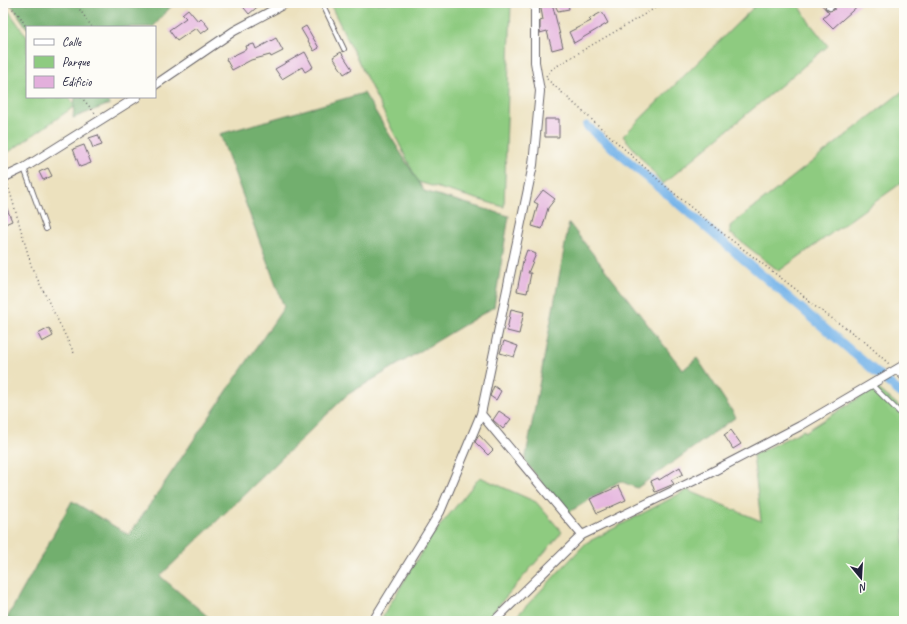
<svg xmlns="http://www.w3.org/2000/svg" width="907" height="624" viewBox="0 0 907 624" font-family="Caveat,sans-serif">
	<style>
		.green { fill: #8ecb80; stroke: #58765e }
		.forest { fill: #72af6e; stroke: #4a6854 }
		.lines { fill: none; stroke-linecap: round; stroke-linejoin: round }
		.canal { stroke: #76b4e9; stroke-width: 9 }
		.building { fill: #e3afdc }
		.lane-casing { stroke: #696569; stroke-width: 6 }
		.street-casing { stroke: #696569; stroke-width: 10 }
		.path { stroke: #696569; stroke-width: 1.5; stroke-dasharray: 1 3; stroke-linecap: butt }
		.lane { stroke: #fff; stroke-width: 4 }
		.street { stroke: #fff; stroke-width: 8 }
	</style>
	<rect width="100%" height="100%" fill="#fdfcf7"/>
	<filter id="ink" filterUnits="userSpaceOnUse"><feTurbulence type="fractalNoise" baseFrequency=".025" numOctaves="2"/><feDisplacementMap in="SourceGraphic" scale="8" xChannelSelector="R" yChannelSelector="G"/><feConvolveMatrix kernelMatrix="1 2 1 2 8 2 1 2 1" color-interpolation-filters="sRGB"/></filter>
	<filter id="wash" filterUnits="userSpaceOnUse"><feTurbulence type="fractalNoise" baseFrequency=".012" numOctaves="4" result="noise"/><feDisplacementMap in="SourceGraphic" scale="16" xChannelSelector="R" yChannelSelector="G"/><feGaussianBlur stdDeviation="0.9" result="paint"/><feColorMatrix in="noise" values="0 0 0 0 0 0 0 0 0 0 0 0 0 0 0 0 0 1.4 0 .05"/><feComposite in="paint" operator="in"/></filter>
	<g filter="url(#wash)">
		<rect width="100%" height="100%" fill="#ece1be"/>
		<path class="green" d="M3 3 27 37V97H69L75 106 3 156Z
			M327 3H511L504 207 418 182 331 6Z
			M758 3H798L809 22 828 46 663 184 623 136Z
			M904 90V181L779 271 730 233V226Z
			M876 387 904 410V621H512L586 543 687 490 761 521 753 455 804 430 805 432Z
			M480 477 536 502 562 532 485 621H380L430 538Z"/>
		<path class="forest" d="M10 3H174L153 27 27 28Z
			M364 93 424 191 509 216 494 307 347 395 160 576 213 621H10L7 618 72 501 129 535 284 307 220 134Z
			M75 97H106L110 104 73 118Z
			M569 223 683 370 697 358 736 417 637 488 620 481 566 514 525 461Z"/>
		<g class="lines">
			<path class="canal" d="M587 126 904 396"/>
		</g>
		<g id="blocks">
			<path class="building" d="M240 3H262L249 14Z
				M540 3H552L563 47 552 50 547 31 540 33V21L543 20Z
				M554 3H568L569 9 558 11Z
				M820 3H826L825 8 829 11 834 10 838 3H861L833 28 823 18 829 13Z
				M188 9 198 21 201 18 209 28 201 34 196 28 177 41 169 30 186 18 182 14Z
				M602 12 608 23 574 43 569 32 591 21 589 19Z
				M306 26 319 48 314 51 301 29Z
				M276 38 283 51 271 57 270 55 251 60 232 70 226 59 247 49 246 46 254 44 256 49Z
				M305 52 313 67 305 72 302 67 282 79 275 69Z
				M341 52 352 69 344 74 333 57Z
				M545 119H559V137H545Z
				M98 135 102 145 93 148 89 138Z
				M84 145 91 163 80 167 73 149Z
				M48 168 52 176 43 180 39 172Z
				M543 190 555 199 548 208 542 229 532 226 538 204 534 202Z
				M3 199 12 221 3 225Z
				M527 250 536 254 528 273H531L527 293 517 291 523 261Z
				M511 309 524 312 519 334 507 331Z
				M49 328 53 336 42 342 38 334Z
				M504 341 518 346 514 357 500 353Z
				M494 386 501 391 496 400 490 396Z
				M499 411 511 419 503 429 493 420Z
				M731 430 741 444 733 449 724 435Z
				M479 435 493 450 488 455 475 442Z
				M680 467 683 474 671 480 674 484 655 492 651 481 658 478 659 480Z
				M619 486 626 500 597 513 590 499Z"/>
		</g>
	</g>
	<g filter="url(#ink)">
		<use href="#blocks" fill-opacity="0" stroke="#696569" stroke-width="1"/>
		<g class="lines">
			<defs>
				<path id="lane" d="M322 3 344 49
					M24 168 46 229
					M895 370 904 379
					M871 384 904 417"/>
				<path id="street" d="M830 6 833 3
					M155 85 234 31 286 3
					M3 178 24 168 137 97
					M481 414 582 535
					M373 621 440 512 481 414 533 165 540 91 535 62V3
					M494 621 582 535 710 473 800 426 904 365"/>
			</defs>
			<use href="#lane" class="lane-casing"/>
			<use href="#street" class="street-casing"/>
			<path class="path" d="M7 3 20 16 27 29
				M75 3 92 27
				M546 76 552 69 585 49 664 3
				M547 79 663 184 717 229 798 291 813 305 864 341 889 364
				M81 97 95 113
				M8 185 32 268 74 353"/>
			<use href="#lane" class="lane"/>
			<use href="#street" class="street"/>
		</g>
	</g>
	<rect width="907" height="624" fill="none" stroke="#fdfcf7" stroke-width="16"/>
	<rect x="26" y="26" width="130" height="72" fill="#fdfcf7" stroke="#a5a5ac"/>
	<rect x="34" y="39" width="20" height="6" fill="#ffffff" stroke="#a5a5ac"/>
	<text x="62" y="46" font-size="12" fill="#22223b">Calle</text>
	<rect x="34" y="56" width="20" height="12" fill="#8ecb80" stroke="#a5a5ac"/>
	<text x="62" y="66" font-size="12" fill="#22223b">Parque</text>
	<rect x="34" y="76" width="20" height="12" fill="#e3afdc" stroke="#a5a5ac"/>
	<text x="62" y="86" font-size="12" fill="#22223b">Edificio</text>
	<g transform="translate(861 578) rotate(162)" stroke="#fdfcf7" stroke-width="3" paint-order="stroke">
	<path d="M0-3L7 15L0 10L-7 15Z" fill="#22223b"/>
	<text y="-6" font-size="11" font-weight="bold" text-anchor="middle" fill="#22223b">N</text>
	</g>
</svg>
